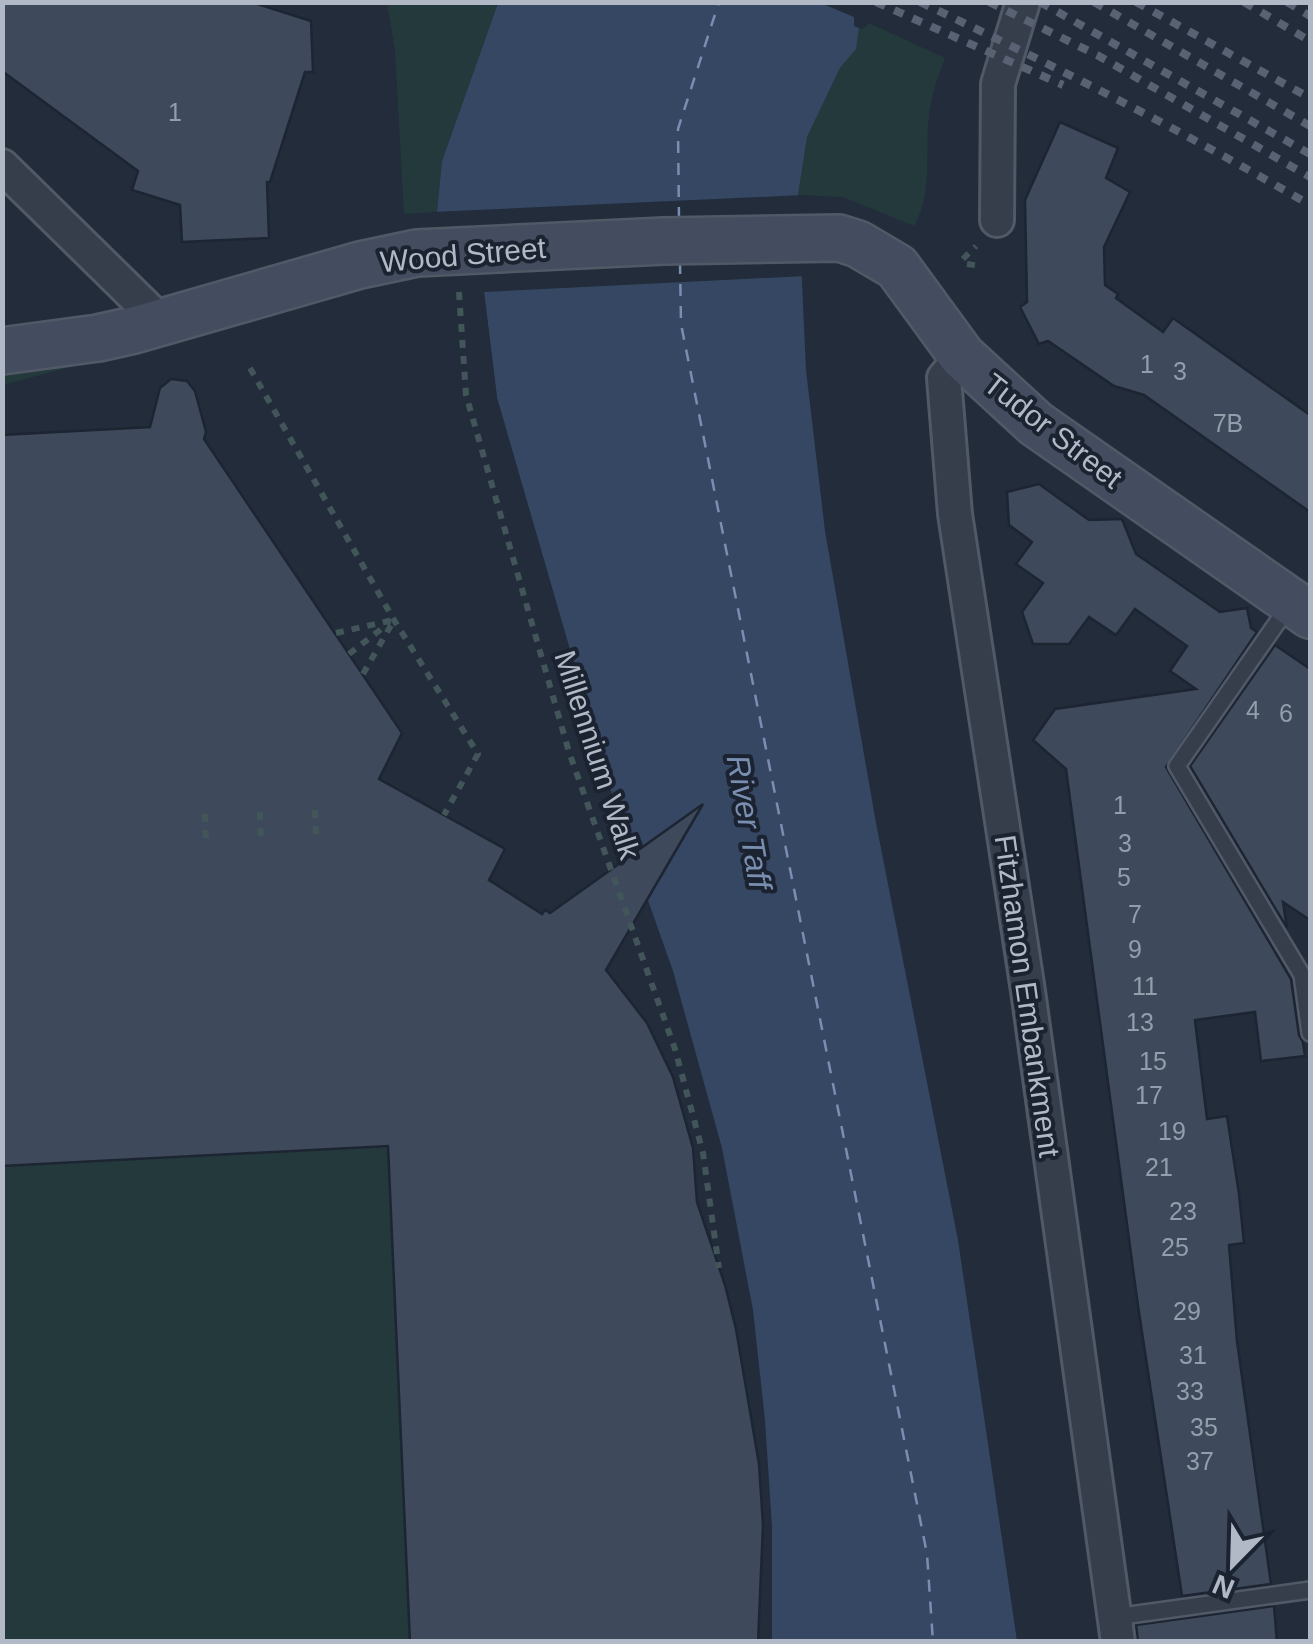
<svg xmlns="http://www.w3.org/2000/svg" width="1313" height="1644" viewBox="0 0 1313 1644" font-family="Helvetica,sans-serif">
	<style>
		.green { fill: #24393c }
		.water { fill: #354763 }
		.pier { fill: #222c3b }
		.lines { fill: none; stroke-linecap: round; stroke-linejoin: round }
		.ferry { stroke: #798eb0; stroke-width: 2.5; stroke-dasharray: 12 10; stroke-linecap: butt }
		.building { fill: #3e4a5b; stroke: #1d2532; stroke-width: 2.5 }
		.lane-casing { stroke: #515966; stroke-width: 20 }
		.street-casing { stroke: #515966; stroke-width: 38 }
		.secondary-casing { stroke: #515966; stroke-width: 50 }
		.path { stroke: #42565a; stroke-width: 6; stroke-dasharray: 8 8; stroke-linecap: butt }
		.lane { stroke: #363e4c; stroke-width: 15 }
		.street { stroke: #363e4c; stroke-width: 32 }
		.secondary { stroke: #444d5f; stroke-width: 45 }
		.rail { stroke: #586273; stroke-width: 8; stroke-dasharray: 10 10; stroke-linecap: butt }
		.labels { text-anchor: middle; stroke-width: 8; stroke-linejoin: round; paint-order: stroke }
		.number-label { font-size: 25px; fill: #949dac }
		.street-label { font-size: 30px; fill: #b1b9c7; stroke: #1b2330 }
		.water-label { font-size: 32px; font-style: italic; fill: #798eb0; stroke: #1b2330 }
	</style>
	<rect width="100%" height="100%" fill="#222c3b"/>
	<path class="green" d="M387 3H498L442 161 437 212 404 214 395 50Z
		M869 23 945 58C940 72 934 87 931 103 922 144 936 187 914 226L843 197 798 195 807 137 840 68 856 48 859 28 863 29Z
		M74 366 3 385V372Z
		M2 860 481 876C576 926 654 1006 684 1111 693 1141 692 1171 697 1201 700 1215 707 1230 712 1244 721 1271 729 1297 735 1325 760 1430 765 1533 758 1641H3Z"/>
	<path class="water" d="M818 2 854 17V26L859 28 856 49 840 68 807 137 798 195 806 370 825 531 876 823 958 1240 1017 1641H772V1527L765 1420 753 1310 722 1148 673 971 616 810 497 398 484 292 437 212 442 161 498 3Z"/>
	<path class="pier" d="M803 195 805 276 484 292 497 398 613 798 606 794 492 400 480 297 475 295 432 212Z"/>
	<g class="lines">
		<path class="ferry" d="M679 219 678 129 719 2
			M680 262 681 324 927 1554 933 1642"/>
	</g>
	<path class="building" d="M2 2H251L311 21 313 72H305L270 182H267L269 238 182 242 180 205 132 190 138 171 2 71Z
		M1060 122 1118 148 1106 178 1130 192 1104 247 1105 285 1118 294 1116 298 1163 332 1173 318 1310 415V512L1144 395 1114 386 1048 341 1039 344 1020 307 1027 302 1025 200Z
		M171 379 187 381 195 391 206 432 204 439 402 733 379 779 505 849 489 880 542 914 545 910 550 913 703 804 606 970 647 1023 673 1077 693 1148 697 1202 725 1285 736 1329 759 1464 763 1525 758 1642H410L388 1146 2 1166V435L150 427 160 388Z
		M1039 484 1089 520 1122 519 1136 554 1220 612 1247 608 1251 628 1257 632 1166 767 1291 979 1299 1035 1303 1042 1305 1056 1261 1061 1255 1012 1195 1020 1207 1119 1227 1116 1239 1194 1244 1243 1229 1245 1237 1341 1271 1584 1182 1596 1138 1306 1066 769 1033 740 1055 709 1196 689 1170 671 1187 646 1135 609 1116 635 1089 617 1069 644H1033L1022 612 1043 583 1016 564 1032 542 1009 525 1007 492Z
		M1275 645 1310 669V920L1283 902 1287 928 1190 766Z
		M1274 1606 1277 1642H1138L1136 1625Z"/>
	<g class="lines">
		<defs>
			<path id="lane" d="M1288 607 1177 766 1302 975 1310 1033
				M1115 1617 1310 1590"/>
			<path id="street" d="M2 166 161 322
				M997 220 998 84 1023 2
				M962 356 944 378 955 514 1028 991 1118 1642"/>
			<path id="secondary" d="M2 351 98 338 134 330 360 265 417 253 664 241 839 238 858 244 897 267 962 356 1036 424 1310 615"/>
		</defs>
		<use href="#lane" class="lane-casing"/>
		<use href="#street" class="street-casing"/>
		<use href="#secondary" class="secondary-casing"/>
		<path class="path" d="M963 259 976 246
			M967 264 981 266
			M459 292 466 395 569 752 675 1049 703 1153 719 1268
			M250 368 394 620 478 754 444 815
			M336 633 393 620
			M349 654 389 623
			M363 674 394 620
			M315 810 316 839
			M260 812 261 842
			M205 814 206 844"/>
		<use href="#lane" class="lane"/>
		<use href="#street" class="street"/>
		<use href="#secondary" class="secondary"/>
		<path class="rail" d="M876 2 1063 85
			M920 2C1053 65 1183 131 1310 205
			M989 2 1097 55 1310 177
			M1040 2 1310 154
			M1094 2 1310 126
			M1136 2 1310 98
			M1244 2 1310 41
			M1287 2 1310 16"/>
	</g>
	<g class="labels">
		<g class="number-label">
			<text x="175" y="121">1</text>
			<text x="1147" y="373">1</text>
			<text x="1180" y="380">3</text>
			<text x="1228" y="432">7B</text>
			<text x="1253" y="719">4</text>
			<text x="1286" y="722">6</text>
			<text x="1120" y="814">1</text>
			<text x="1125" y="852">3</text>
			<text x="1124" y="886">5</text>
			<text x="1135" y="923">7</text>
			<text x="1135" y="958">9</text>
			<text x="1145" y="995">11</text>
			<text x="1140" y="1031">13</text>
			<text x="1153" y="1070">15</text>
			<text x="1149" y="1104">17</text>
			<text x="1172" y="1140">19</text>
			<text x="1159" y="1176">21</text>
			<text x="1183" y="1220">23</text>
			<text x="1175" y="1256">25</text>
			<text x="1187" y="1320">29</text>
			<text x="1193" y="1364">31</text>
			<text x="1190" y="1400">33</text>
			<text x="1204" y="1436">35</text>
			<text x="1200" y="1470">37</text>
		</g>
		<g class="street-label">
			<text transform="translate(463 255) rotate(-5)" y="10">Wood Street</text>
			<text transform="translate(1053 431) rotate(38)" y="10">Tudor Street</text>
			<text transform="translate(597 755) rotate(72)" y="10">Millennium Walk</text>
			<text transform="translate(1027 996) rotate(82)" y="10">Fitzhamon Embankment</text>
		</g>
		<g class="water-label">
			<text transform="translate(749 822) rotate(80)" y="11">River Taff</text>
		</g>
	</g>
	<rect width="1313" height="1644" fill="none" stroke="#b1b9c7" stroke-width="10"/>
	<g transform="translate(1233 1564) rotate(203)" stroke="#1b2330" stroke-width="8" paint-order="stroke">
	<path d="M0-8L18 38L0 25L-18 38Z" fill="#b1b9c7"/>
	<text y="-15" font-size="28" font-weight="bold" text-anchor="middle" fill="#b1b9c7">N</text>
	</g>
</svg>
